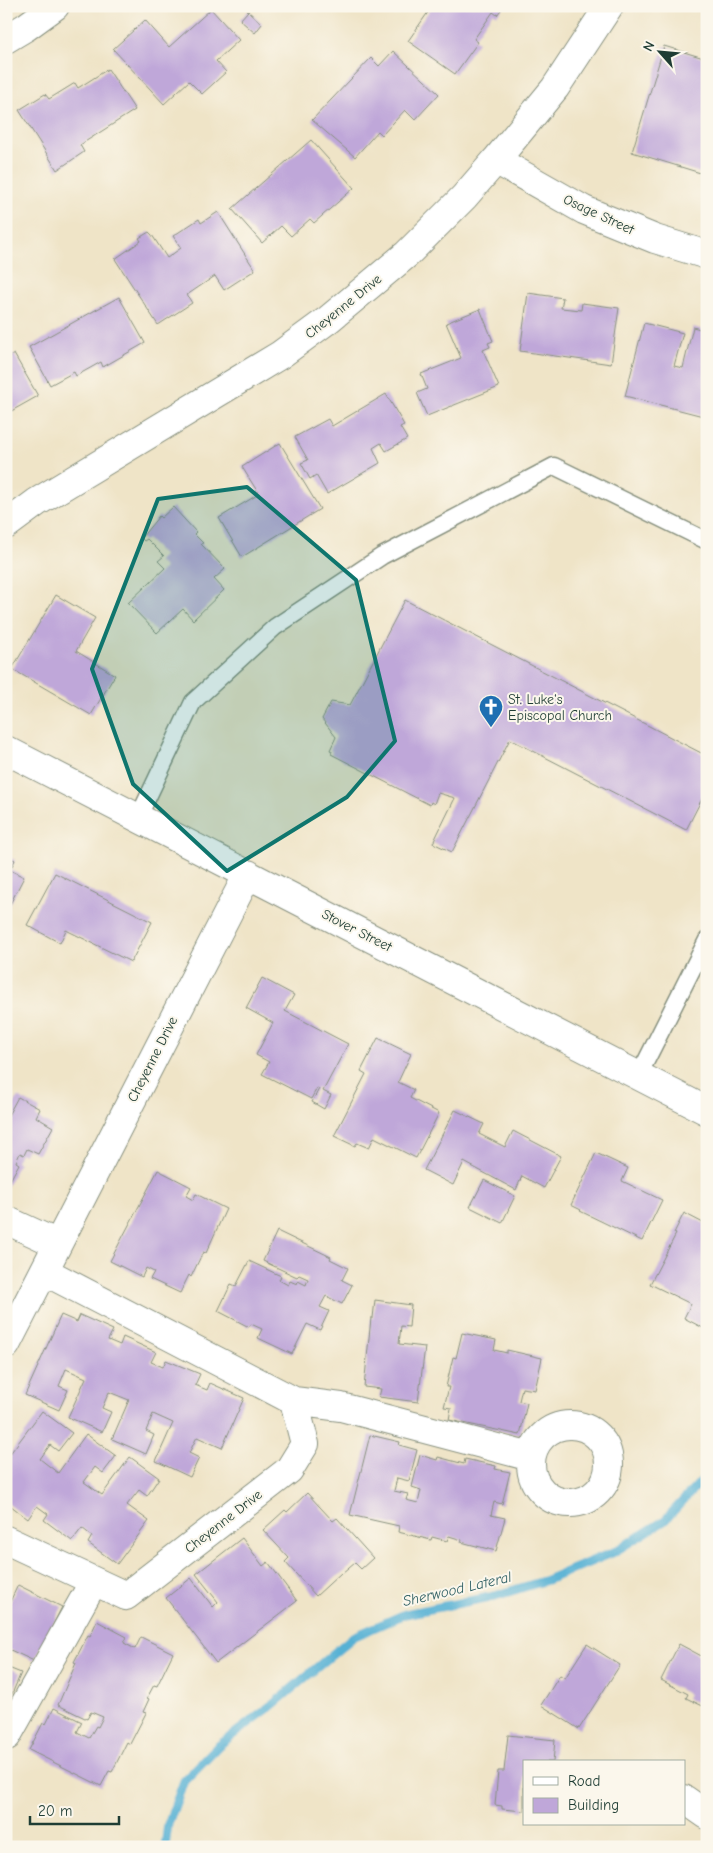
<svg xmlns="http://www.w3.org/2000/svg" width="713" height="1853" viewBox="0 0 713 1853" font-family="'Comic Neue',sans-serif">
	<style>
		.lines { fill: none; stroke-linecap: round; stroke-linejoin: round }
		.stream { stroke: #56b1d4; stroke-width: 9 }
		.building { fill: #bfa7d9 }
		.service-casing { stroke: #87907e; stroke-width: 19 }
		.minor-casing { stroke: #87907e; stroke-width: 30 }
		.service { stroke: #fff; stroke-width: 16 }
		.minor { stroke: #fff; stroke-width: 28 }
		.marked { fill: #0f766e; fill-opacity: 0.2; stroke: #0f766e; stroke-width: 4; stroke-linejoin: round }
		.labels { text-anchor: middle; stroke-width: 4; stroke-linejoin: round; paint-order: stroke }
		.street-label { font-size: 14px; fill: #1f3d34; stroke: #fbf7ec }
		.poi-label { font-size: 14px; fill: #1f3d34; stroke: #fbf7ec; text-anchor: start }
		.water-label { font-size: 15px; font-style: italic; fill: #306064; stroke: #fbf7ec }
	</style>
	<rect width="100%" height="100%" fill="#fbf7ec"/>
	<filter id="ink" filterUnits="userSpaceOnUse"><feTurbulence type="fractalNoise" baseFrequency=".02" numOctaves="2"/><feDisplacementMap in="SourceGraphic" scale="10" xChannelSelector="R" yChannelSelector="G"/><feConvolveMatrix kernelMatrix="1 2 1 2 8 2 1 2 1" color-interpolation-filters="sRGB"/></filter>
	<filter id="wash" filterUnits="userSpaceOnUse"><feTurbulence type="fractalNoise" baseFrequency=".0096" numOctaves="4" result="noise"/><feDisplacementMap in="SourceGraphic" scale="20" xChannelSelector="R" yChannelSelector="G"/><feGaussianBlur stdDeviation="1.12" result="paint"/><feColorMatrix in="noise" values="0 0 0 0 0 0 0 0 0 0 0 0 0 0 0 0 0 1.4 0 .05"/><feComposite in="paint" operator="in"/></filter>
	<g filter="url(#wash)">
		<rect width="100%" height="100%" fill="#efe4c7"/>
		<g class="lines">
			<path class="stream" d="M165 1847 168 1824 184 1781 218 1746 270 1707 353 1637 405 1614 495 1596 547 1580 614 1552 664 1521 707 1475"/>
		</g>
		<g id="blocks">
			<path class="building" d="M428 6H504L497 15 493 12 474 39 478 42 455 74 408 41 431 8Z
				M211 9 239 40 216 61 226 72 202 94 189 81 164 104 113 49 145 20 169 47Z
				M248 11 262 24 255 33 240 20Z
				M664 46 707 59V175L632 152Z
				M393 51 439 94 415 120 405 110 382 135 378 131 355 157 312 120 371 58 379 66Z
				M108 69 135 110 80 145 84 152 57 170 19 110 45 94 49 99 75 83 78 88Z
				M311 140 354 188 314 223 310 219 291 236 281 226 262 243 232 209Z
				M6 167 9 174 11 199 6 200Z
				M218 212 255 270 224 290 215 276 187 295 192 303 158 325 115 259 141 241 139 238 149 232 152 235 167 258 181 248 173 236 199 219 201 223Z
				M528 293 563 298 561 308 581 310 582 303 619 308 611 364 520 351Z
				M119 297 145 343 103 367 101 362 76 376 74 372 50 385 29 347Z
				M480 309 493 341 488 343 490 347 483 350 499 387 427 416 417 393 427 389 421 374 461 358 446 323Z
				M644 323 683 333 674 366 683 368 693 327 707 331V417L625 396Z
				M14 354 38 396 6 414V359Z
				M386 394 404 425 400 427 407 439 386 451 381 443 373 448 380 463 327 494 316 475 310 479 301 463 308 460 295 437 328 419 332 426Z
				M280 443 320 509 242 557 219 518 259 494 242 467Z
				M173 507 196 532 194 534 203 543 201 544 225 569 214 579 224 590 193 620 183 609 157 633 128 603 165 568 158 561 164 556 147 539 144 541 141 538 159 516 161 518Z
				M56 595 95 618 76 651 115 675 91 715 12 669Z
				M405 600 707 756V789L686 830 510 739 452 852 433 843 455 798 438 793 434 804 431 802 430 805 331 754 332 751 330 750 336 737 322 719 331 702 350 705Z
				M6 856 15 860 10 870 24 877 6 912Z
				M55 873 152 922 131 962 66 930 60 943 27 925Z
				M262 978 294 995 285 1011 348 1044 323 1091 331 1095 324 1109 312 1102 319 1089 317 1088 311 1099 262 1074 269 1062 256 1055 273 1023 246 1008Z
				M378 1038 411 1054 398 1082 414 1090 410 1098 439 1113 416 1158 374 1137 369 1148 357 1143 355 1146 334 1136 366 1074 361 1071Z
				M18 1097 40 1109 36 1117 53 1127 38 1154 27 1149 24 1155 20 1153 16 1162 19 1164 6 1188V1119Z
				M455 1110 484 1124 479 1134 505 1147 513 1131 561 1156 544 1188 522 1176 516 1190 464 1162 453 1185 424 1170Z
				M596 1153 628 1168 622 1181 662 1200 642 1241 580 1211 581 1210 571 1205Z
				M158 1170 191 1187 186 1196 193 1200 196 1194 226 1209 206 1253 203 1252 191 1277 189 1275 180 1293 150 1279 154 1272 146 1268 142 1277 110 1261Z
				M484 1180 515 1196 502 1223 470 1207Z
				M684 1213 707 1225V1238L703 1245 707 1247V1330L684 1318 691 1304 650 1284 676 1234 674 1233Z
				M277 1231 331 1257 330 1259 348 1268 342 1280 352 1285 342 1304 326 1296 320 1307 329 1311 320 1330 307 1324 292 1354 258 1338 262 1329 251 1324 249 1327 218 1311 231 1284 236 1286 249 1261 281 1276 279 1280 288 1285 290 1281 297 1284 298 1281 306 1285 308 1279 299 1275 297 1277 263 1261Z
				M375 1300 411 1305 409 1327 401 1326 399 1344 425 1347 418 1402 379 1397 381 1389 364 1387 371 1318H373Z
				M61 1315 77 1322 80 1315 113 1330 108 1340 120 1345 123 1337 156 1352 151 1362 163 1367 166 1360 200 1374 195 1385 207 1390 210 1383 244 1398 222 1448 197 1437 189 1453 199 1458 190 1477 156 1461 173 1423 153 1414 146 1431 154 1435 146 1454 112 1439 129 1400 109 1392 102 1408 111 1412 102 1432 68 1417 86 1378 66 1369 59 1386 68 1390 59 1410 25 1395Z
				M462 1333 496 1340 494 1350 507 1353V1350L542 1358 535 1390 522 1388 519 1401 527 1403 520 1435 449 1420 451 1408 444 1407 449 1387H446L453 1357 456 1358Z
				M42 1411 72 1433 58 1451 50 1445 40 1459 58 1473 86 1434 116 1456 103 1473 95 1467 84 1482 102 1495 130 1457 159 1478 147 1496 139 1490 127 1505 149 1521 117 1564 88 1543 92 1536 82 1528 72 1541 44 1520 48 1514 37 1506 28 1519 6 1502V1459Z
				M370 1435 400 1442 399 1445 417 1450 409 1481 397 1478 394 1491 408 1494 406 1500 418 1503 421 1490 412 1487 420 1455 437 1460 438 1457 464 1464 465 1459 496 1466 495 1469 510 1472 502 1504 494 1502 491 1515 505 1518 496 1551 461 1542 462 1540 449 1536 447 1541 432 1537 431 1540 398 1532 399 1526 350 1515Z
				M307 1493 333 1521 337 1518 373 1558 361 1569 355 1563 342 1574 341 1573 316 1596 285 1562 289 1558 263 1530 285 1510 287 1512Z
				M242 1538 263 1566 268 1562 297 1601 216 1663 166 1598 191 1578 213 1607 218 1602 196 1574Z
				M18 1585 62 1607 34 1661 6 1648V1605L8 1606Z
				M97 1621 127 1637 124 1643 135 1649 141 1637 173 1653 157 1686 154 1685 147 1698 149 1699 143 1712 146 1713 130 1744 127 1742 112 1772 109 1771 101 1786 29 1750 43 1723 46 1724 54 1708 82 1722 77 1732 89 1738 96 1726 98 1727 103 1717 91 1712 87 1719 58 1705 76 1663 74 1662 88 1635 90 1636Z
				M587 1644 620 1665 579 1729 541 1705 560 1675 565 1678Z
				M679 1644 707 1659V1708L686 1698 688 1694 661 1680Z
				M6 1667 21 1673 8 1703 6 1702Z
				M508 1735 555 1740 553 1762H524V1811L502 1809V1806L495 1805 498 1771H504Z"/>
		</g>
	</g>
	<g filter="url(#ink)">
		<use href="#blocks" fill-opacity="0" stroke="#87907e" stroke-width="1"/>
		<g class="lines">
			<defs>
				<path id="service" d="M138 818 193 702 275 627 382 556 554 466 707 541
					M639 1075 707 940"/>
				<path id="minor" d="M6 39 26 27 55 6
					M496 160 584 210 655 239 707 255
					M6 525 37 502 280 355 329 319 407 254 464 197 496 160 555 88 609 6
					M6 750 707 1111
					M6 1220 58 1244
					M6 1345 248 874
					M294 1401 341 1407 531 1457
					M531 1464a39 39 0 1 1 78 0a39 39 0 1 1-78 0Z
					M6 1540 126 1596 289 1470 305 1444 294 1401 44 1271
					M7 1736 94 1581
					M684 1799 707 1815"/>
			</defs>
			<use href="#service" class="service-casing"/>
			<use href="#minor" class="minor-casing"/>
			<use href="#service" class="service"/>
			<use href="#minor" class="minor"/>
		</g>
	</g>
	<path class="marked" d="M247 487 356 580 395 741 347 797 227 871 133 784 92 669 158 499Z"/>
	<defs>
		<symbol id="church-pin" viewBox="-11 -11 22 30"><path d="M0 17L-7.5 6A9.5 9.5 0 1 1 7.5 6Z" fill="#1f6fb2" stroke="#fbf7ec"/><path d="M-1.2-6h2.4v3.5h3.3v2.4h-3.3V6h-2.4V-.1h-3.3v-2.4h3.3Z" fill="#fff"/></symbol>
	</defs>
	<g fill-rule="evenodd">
		<use href="#church-pin" x="477" y="693" width="28" height="38"/>
	</g>
	<g class="labels">
		<g class="street-label">
			<text transform="translate(599 214) rotate(25)" y="5">Osage Street</text>
			<text transform="translate(343 306) rotate(-39)" y="5">Cheyenne Drive</text>
			<text transform="translate(357 930) rotate(27)" y="5">Stover Street</text>
			<text transform="translate(152 1059) rotate(-63)" y="5">Cheyenne Drive</text>
			<text transform="translate(223 1521) rotate(-38)" y="5">Cheyenne Drive</text>
		</g>
		<g class="poi-label">
			<text x="508" y="704">St. Luke's<tspan x="508" dy="16">Episcopal Church</tspan></text>
		</g>
		<g class="water-label">
			<text transform="translate(457 1589) rotate(-13)" y="5">Sherwood Lateral</text>
		</g>
	</g>
	<rect width="713" height="1853" fill="none" stroke="#fbf7ec" stroke-width="25"/>
	<rect x="523" y="1760" width="162" height="65" fill="#fbf7ec" stroke="#a3ada2"/>
	<rect x="533" y="1777" width="25" height="8" fill="#ffffff" stroke="#a3ada2"/>
	<text x="568" y="1786" font-size="15" fill="#1f3d34">Road</text>
	<rect x="533" y="1798" width="25" height="15" fill="#bfa7d9" stroke="#a3ada2"/>
	<text x="568" y="1810" font-size="15" fill="#1f3d34">Building</text>
	<g transform="translate(660 52) rotate(297)" stroke="#fbf7ec" stroke-width="4" paint-order="stroke">
	<path d="M0-4L9 19L0 12L-9 19Z" fill="#1f3d34"/>
	<text y="-8" font-size="14" font-weight="bold" text-anchor="middle" fill="#1f3d34">N</text>
	</g>
	<path d="M30 1816v8h89v-8" fill="none" stroke="#1f3d34" stroke-width="2.5"/>
	<text x="38" y="1816" font-size="15" fill="#1f3d34" stroke="#fbf7ec" stroke-width="4" paint-order="stroke">20 m</text>
</svg>
